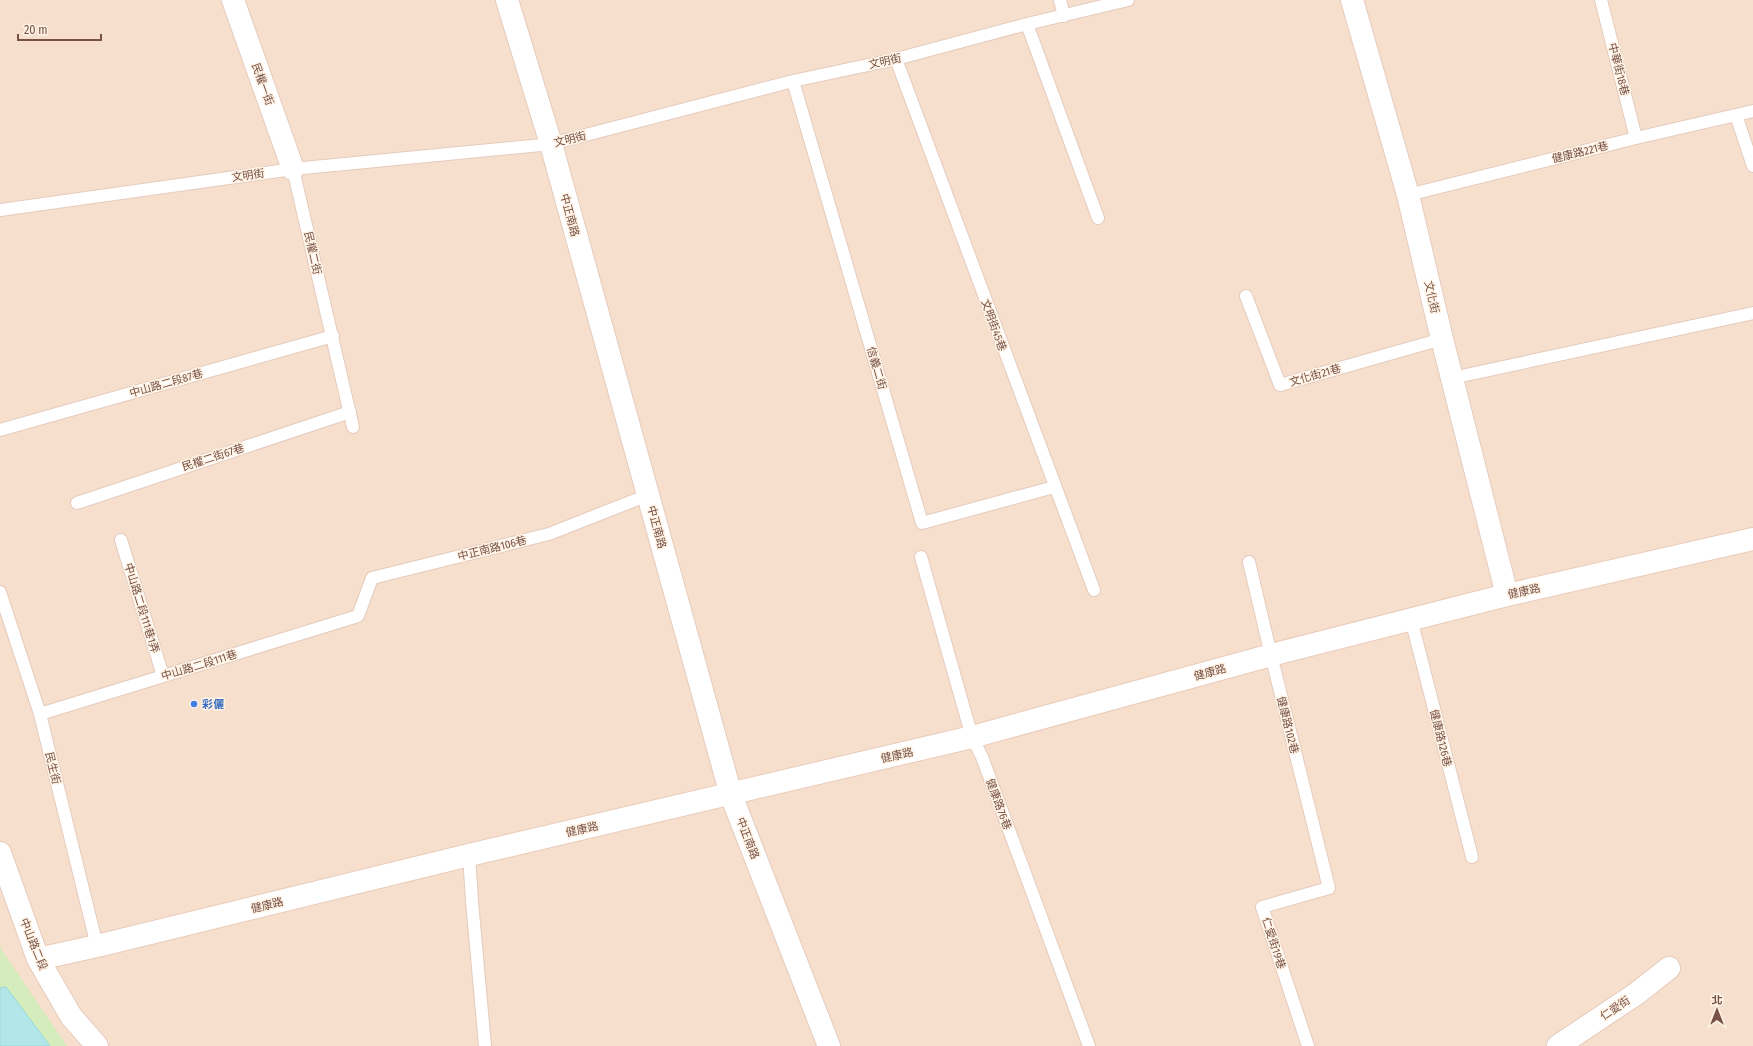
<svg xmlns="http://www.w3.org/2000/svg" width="1753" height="1046" viewBox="0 0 1753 1046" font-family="'Fira Sans Condensed','Noto Sans TC',sans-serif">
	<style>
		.residential { fill: #f6dfcc }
		.green { fill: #d5ecbc }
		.water { fill: #b2e6e9; stroke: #97d8db }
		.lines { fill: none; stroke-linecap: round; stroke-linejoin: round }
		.lane-casing { stroke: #e5cbbd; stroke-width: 14 }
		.street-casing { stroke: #e5cbbd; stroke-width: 24 }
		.secondary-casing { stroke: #eacbb9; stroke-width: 24 }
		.lane { stroke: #fff; stroke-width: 12 }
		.street { stroke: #fff; stroke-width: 22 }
		.secondary { stroke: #fff; stroke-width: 22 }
		.shop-dot { fill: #3f7fe0; stroke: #fff3e6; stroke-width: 1.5 }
		.labels { text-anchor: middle; stroke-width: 3; stroke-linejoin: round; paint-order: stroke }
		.street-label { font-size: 11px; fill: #765144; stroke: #fff3e6 }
		.shop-label { font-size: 11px; font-weight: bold; fill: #366cbe; stroke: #fff3e6; text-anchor: start }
	</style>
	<rect width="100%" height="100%" fill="#feeede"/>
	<path class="residential" d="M0 0H1753V1046H0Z"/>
	<path class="green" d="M0 945 3 952 67 1046H0Z"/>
	<path class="water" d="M6 987 50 1046H0V988Z"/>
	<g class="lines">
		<defs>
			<path id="lane" d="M1060 0 1064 16
				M1601 0 1636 138
				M1027 24 1098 218
				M896 59 1094 590
				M793 81 922 523 1054 487
				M1736 115 1753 166
				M293 169 353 427
				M1408 195 1636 138 1753 111
				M0 210 293 169 551 144 793 81 896 59 1027 24 1128 0
				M1246 296 1280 385 1442 339
				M1452 378 1753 313
				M0 430 333 336
				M77 503 350 412
				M121 540 163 676
				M921 557 972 737 982 757 1089 1046
				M1249 562 1271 655 1329 888 1262 907 1308 1046
				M0 592 40 714 97 946
				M1411 619 1472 857
				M40 714 358 616 372 578 549 534 648 495
				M469 855 472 901 485 1046"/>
			<path id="street" d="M233 0 293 169
				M507 0 551 144 731 795 829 1046
				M1352 0 1408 195 1442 339 1507 595
				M0 853 38 959 71 1016 97 1046
				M1558 1046 1636 994 1669 968"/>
			<path id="secondary" d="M38 959 97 946 469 855 972 737 1271 655 1507 595 1753 539"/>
		</defs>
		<use href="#lane" class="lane-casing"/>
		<use href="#street" class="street-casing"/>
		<use href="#secondary" class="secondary-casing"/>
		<use href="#lane" class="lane"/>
		<use href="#street" class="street"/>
		<use href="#secondary" class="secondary"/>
	</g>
	<circle class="shop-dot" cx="194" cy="704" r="4"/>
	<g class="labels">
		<g class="street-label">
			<text transform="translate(885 61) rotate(-13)" y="4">文明街</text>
			<text transform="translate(1619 69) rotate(76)" y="4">中華街18巷</text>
			<text transform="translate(263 84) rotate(70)" y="4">民權一街</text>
			<text transform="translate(570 139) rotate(-14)" y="4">文明街</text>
			<text transform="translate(1580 152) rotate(-14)" y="4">健康路221巷</text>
			<text transform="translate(248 175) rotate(-8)" y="4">文明街</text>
			<text transform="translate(570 215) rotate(75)" y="4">中正南路</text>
			<text transform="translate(313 253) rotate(77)" y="4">民權二街</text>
			<text transform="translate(1432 297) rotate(77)" y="4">文化街</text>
			<text transform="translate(994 325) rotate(70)" y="4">文明街45巷</text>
			<text transform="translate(877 368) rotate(74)" y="4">信義二街</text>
			<text transform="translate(1315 375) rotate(-16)" y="4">文化街21巷</text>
			<text transform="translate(166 383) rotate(-16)" y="4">中山路二段87巷</text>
			<text transform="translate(213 457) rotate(-18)" y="4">民權二街67巷</text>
			<text transform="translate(657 527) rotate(75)" y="4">中正南路</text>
			<text transform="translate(492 548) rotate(-14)" y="4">中正南路106巷</text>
			<text transform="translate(1524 591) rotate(-13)" y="4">健康路</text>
			<text transform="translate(142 608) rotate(73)" y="4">中山路二段111巷1弄</text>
			<text transform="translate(199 665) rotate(-17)" y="4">中山路二段111巷</text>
			<text transform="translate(1210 672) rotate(-15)" y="4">健康路</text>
			<text transform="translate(1288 725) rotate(76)" y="4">健康路102巷</text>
			<text transform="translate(1441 738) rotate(76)" y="4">健康路126巷</text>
			<text transform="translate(897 755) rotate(-13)" y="4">健康路</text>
			<text transform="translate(53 768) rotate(76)" y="4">民生街</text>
			<text transform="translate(999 804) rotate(70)" y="4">健康路76巷</text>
			<text transform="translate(582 829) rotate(-13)" y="4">健康路</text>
			<text transform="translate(748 838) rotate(69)" y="4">中正南路</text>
			<text transform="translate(267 905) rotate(-14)" y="4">健康路</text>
			<text transform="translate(1274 943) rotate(72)" y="4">仁愛街19巷</text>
			<text transform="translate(34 944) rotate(68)" y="4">中山路二段</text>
			<text transform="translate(1615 1008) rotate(-34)" y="4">仁愛街</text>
		</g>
		<g class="shop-label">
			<text x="202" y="708">彩儷</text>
		</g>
	</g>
	<g transform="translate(1717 1010)" stroke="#fff3e6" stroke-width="3" paint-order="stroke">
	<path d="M0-3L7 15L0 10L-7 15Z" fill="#765144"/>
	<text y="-6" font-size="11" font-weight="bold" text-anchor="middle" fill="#765144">北</text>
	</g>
	<path d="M18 34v6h83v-6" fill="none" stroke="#765144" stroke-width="2"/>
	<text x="24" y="34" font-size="12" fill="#765144" stroke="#fff3e6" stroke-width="3" paint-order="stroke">20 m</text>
</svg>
